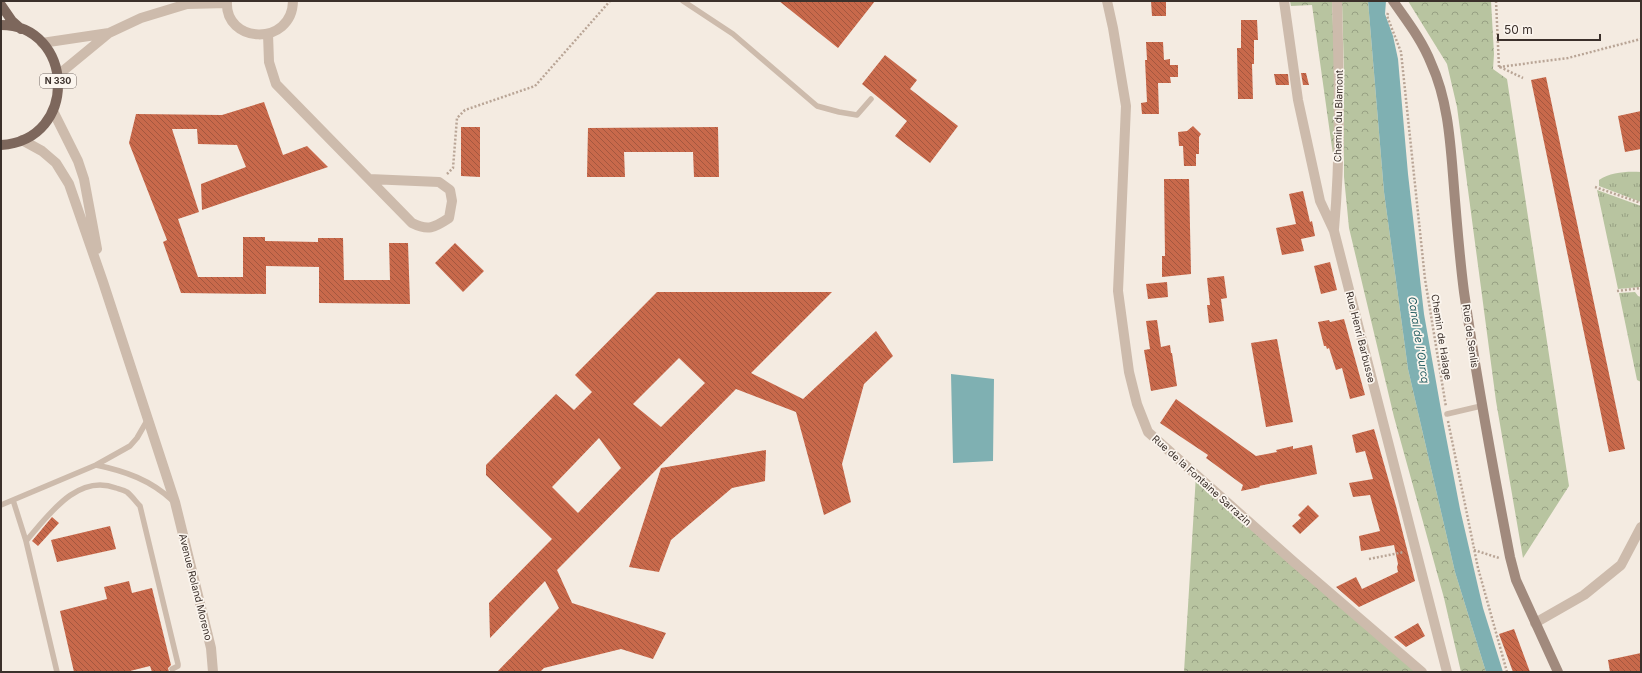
<svg xmlns="http://www.w3.org/2000/svg" width="1642" height="673" viewBox="0 0 1642 673" font-family="Inter,sans-serif">
	<style>
		.grass { fill: url(#grass-tufts) }
		.forest { fill: url(#forest-crowns) }
		.water { fill: #7fb0b2 }
		.building { fill: url(#building-back-hatch); fill-rule: evenodd }
		.lines { fill: none; stroke-linecap: round; stroke-linejoin: round }
		.path { stroke: #b9a596; stroke-width: 2.5; stroke-dasharray: 2 2; stroke-linecap: butt }
		.service { stroke: #cdbbac; stroke-width: 5.5 }
		.minor { stroke: #cdbbac; stroke-width: 10 }
		.tertiary { stroke: #cdbbac; stroke-width: 10 }
		.secondary { stroke: #a18a7d; stroke-width: 10 }
		.primary { stroke: #7d675c; stroke-width: 10 }
		.labels { text-anchor: middle; stroke-width: 3.5; stroke-linejoin: round; paint-order: stroke }
		.shield { fill: #fbf5ee; stroke: #756b66; stroke-width: 1 }
		.shield-label { font-size: 9px; font-weight: bold; fill: #3b302b }
		.street-label { font-size: 10px; fill: #3b302b; stroke: #fbf5ee }
		.water-label { font-size: 11px; font-style: italic; fill: #1f5a5e; stroke: #fbf5ee }
	</style>
	<defs>
		<pattern id="grass-tufts" width="24" height="20" patternUnits="userSpaceOnUse"><rect width="24" height="20" fill="#b8c4a0"/><path d="M3 7l-1-3M5 7V3M7 7l1-3M15 17l-1-3M17 17v-4M19 17l1-3" fill="none" stroke="#97a083"/></pattern>
		<pattern id="forest-crowns" width="20" height="18" patternUnits="userSpaceOnUse"><rect width="20" height="18" fill="#b8c4a0"/><path d="M2 6a3 3 0 1 1 6 0M12 15a3 3 0 1 1 6 0" fill="none" stroke="#97a083"/></pattern>
		<pattern id="building-back-hatch" width="6" height="6" patternUnits="userSpaceOnUse"><rect width="6" height="6" fill="#c8694b"/><path d="M-1 5l2 2M0 0l6 6M5-1l2 2" fill="none" stroke="#a4573f"/></pattern>
	</defs>
	<rect width="100%" height="100%" fill="#f4ebe1"/>
	<path class="grass" d="M1641 172V202L1599 186V180C1611 172 1627 171 1641 172Z
		M1597 190 1641 206V284L1640 287 1618 289Z
		M1635 292 1638 296 1641 297V382L1637 380 1619 293Z"/>
	<path class="forest" d="M1290 1H1332L1335 77 1334 162 1312 5 1291 6Z
		M1342 1H1368L1384 192 1408 369 1455 572 1486 672H1461L1444 598 1394 417 1349 228 1344 177V70Z
		M1408 1H1491L1494 54 1493 69 1507 79 1569 486 1523 558 1496 401 1457 107 1447 64Z
		M1196 475 1422 672H1184Z"/>
	<path class="water" d="M1368 1H1386L1385 14 1393 36 1398 59 1408 174 1424 314 1443 421 1460 509 1483 608 1503 672H1486L1455 572 1408 369 1384 192Z
		M951 374 994 379 993 461 953 463Z"/>
	<path class="building" d="M779 1H875L838 48Z
		M1151 1H1166V16H1152Z
		M1241 20H1257L1258 40H1254V64H1252L1253 99H1238L1237 48H1241Z
		M1146 42H1163L1164 60 1170 59V65H1178V77H1170L1171 83H1158L1159 114H1142L1141 103 1147 102 1145 60H1147Z
		M885 55 917 80 910 89 958 126 930 163 895 136 907 121 862 84Z
		M1301 73H1306L1309 85H1303Z
		M1274 74H1288L1289 85H1276Z
		M1546 77 1625 449 1609 452 1531 80Z
		M264 102 283 155 307 146 328 167 202 210 201 184 246 167 237 145 198 144 197 129H172L199 212 178 219 198 277H243V237H265V241L318 242V238H343L344 280H390L389 243H408L410 304 319 303V267L266 266V294L181 293 163 242 167 240 129 143 136 114 222 115Z
		M1641 111V149L1625 152 1618 116Z
		M1193 126 1201 134 1199 137V154H1196V166H1184L1183 146H1179L1178 132 1187 131Z
		M461 127H480V177L461 176Z
		M718 127 719 177H694L693 152H624L625 177H587L588 128Z
		M1164 179H1189L1191 274 1162 277V256H1165Z
		M1303 191 1310 222 1312 221 1315 236 1301 239 1304 251 1282 255 1276 228 1296 224 1289 194Z
		M455 243 484 271 463 292 435 263Z
		M1330 262 1337 290 1321 294 1314 266Z
		M1224 276 1227 298 1221 299 1224 321 1209 323 1207 305H1210L1207 278Z
		M1167 282 1168 297 1148 299 1146 284Z
		M657 292H832L751 373 803 399 876 331 893 356 864 384 842 464 851 502 824 515 796 412 736 389 557 570 572 603 666 633 653 659 621 649 544 668 540 672H497L559 608 545 581 490 638 489 603 552 539 486 475V465L556 394 574 410 592 392 575 375ZM679 358 705 383 661 427 633 404ZM599 438 621 468 578 513 552 487Z
		M1344 319 1365 395 1350 399 1342 368 1336 370 1329 348 1327 349 1326 346H1324L1318 322 1329 320 1330 322Z
		M1157 320 1161 347 1170 345 1171 353H1172L1177 386 1151 391 1144 350 1150 349 1146 321Z
		M1277 339 1293 422 1266 427 1251 343Z
		M1176 399 1256 456 1277 452 1276 450 1293 446V449L1312 445 1317 474 1259 486 1260 487 1241 491 1243 485 1206 458 1208 455 1160 423Z
		M1374 429 1396 506 1415 581 1359 607 1336 587 1356 577 1362 589 1398 572 1397 567 1398 564 1394 545 1361 551 1359 536 1380 531 1370 495 1353 497 1349 483 1373 479 1365 451 1356 453 1352 435Z
		M766 450 765 481 732 488 671 540 659 572 629 567 661 468Z
		M1308 505 1319 516 1300 534 1292 526 1301 518 1298 515Z
		M52 517 59 523 38 546 32 541Z
		M110 526 116 549 57 562 51 540Z
		M129 581 132 593 152 588 171 665 168 668 169 672H152L150 666 126 672H74L60 611 107 599 104 587Z
		M1418 623 1425 636 1406 647 1394 637Z
		M1514 629 1530 672H1513L1499 634Z
		M1641 653V672H1610L1608 660Z"/>
	<g class="lines">
		<path class="path" d="M1496 1 1499 67
			M1388 13 1387 16 1401 52 1425 279 1446 407
			M1499 67 1568 58 1641 39
			M1500 67 1523 78
			M447 174 453 168 457 118 465 110 535 86 610 1
			M1595 187 1641 203
			M1617 291 1641 288
			M1448 421 1478 568 1507 672
			M1474 550 1499 558
			M1369 559 1404 552"/>
		<path class="service" d="M683 1 733 34 817 106 839 112 857 115 871 99
			M1447 414 1481 406
			M96 465C125 471 151 480 173 501
			M13 500 26 541 57 672
			M1 505 96 465 130 446 137 438 148 419
			M26 541C48 516 77 473 116 488 119 489 124 490 127 492 132 496 136 502 140 506L178 664V666L172 669"/>
		<path class="minor" d="M227 1C224 44 292 47 293 1
			M1107 1 1113 28 1126 106 1118 291 1129 372 1137 404 1148 432 1294 562 1422 672
			M1284 1 1298 100 1320 201 1334 231 1447 672
			M268 34 269 62 276 84 412 223C428 231 434 228 449 218L452 201 450 190 439 182 369 179
			M42 43 109 33 141 18 187 4 227 3
			M58 75 109 33
			M1334 229C1341 153 1339 77 1337 1
			M1535 623 1584 595 1621 565 1641 527"/>
		<path class="tertiary" d="M53 111 78 161 84 179 97 249
			M22 140 42 151 56 163 69 184 103 282 175 502 211 648 213 672"/>
		<path class="secondary" d="M1393 1C1407 21 1422 40 1431 63 1447 98 1450 137 1453 175 1456 214 1459 253 1464 292 1477 381 1493 469 1510 557L1516 580 1558 672"/>
		<path class="primary" d="M1 5 12 21 21 29
			M1 25C74 25 80 140 1 145"/>
	</g>
	<g class="labels">
		<rect class="shield" x="40" y="74" width="36" height="14" rx="3"/>
		<g class="shield-label">
			<text x="58" y="84">N 330</text>
		</g>
		<g class="street-label">
			<text transform="translate(1338 116) rotate(-89)" y="4">Chemin du Blamont</text>
			<text transform="translate(1471 336) rotate(82)" y="4">Rue de Senlis</text>
			<text transform="translate(1361 337) rotate(76)" y="4">Rue Henri Barbusse</text>
			<text transform="translate(1442 337) rotate(81)" y="4">Chemin de Halage</text>
			<text transform="translate(1202 480) rotate(42)" y="4">Rue de la Fontaine Sarrazin</text>
			<text transform="translate(196 587) rotate(76)" y="4">Avenue Roland Moreno</text>
		</g>
		<g class="water-label">
			<text transform="translate(1419 340) rotate(81)" y="4">Canal de l'Ourcq</text>
		</g>
	</g>
	<rect width="1642" height="673" fill="none" stroke="#3b302b" stroke-width="4"/>
	<path d="M1498 34v6h102v-6" fill="none" stroke="#3b302b" stroke-width="2"/>
	<text x="1504" y="34" font-size="12" fill="#3b302b" stroke="#fbf5ee" stroke-width="3" paint-order="stroke">50 m</text>
</svg>
